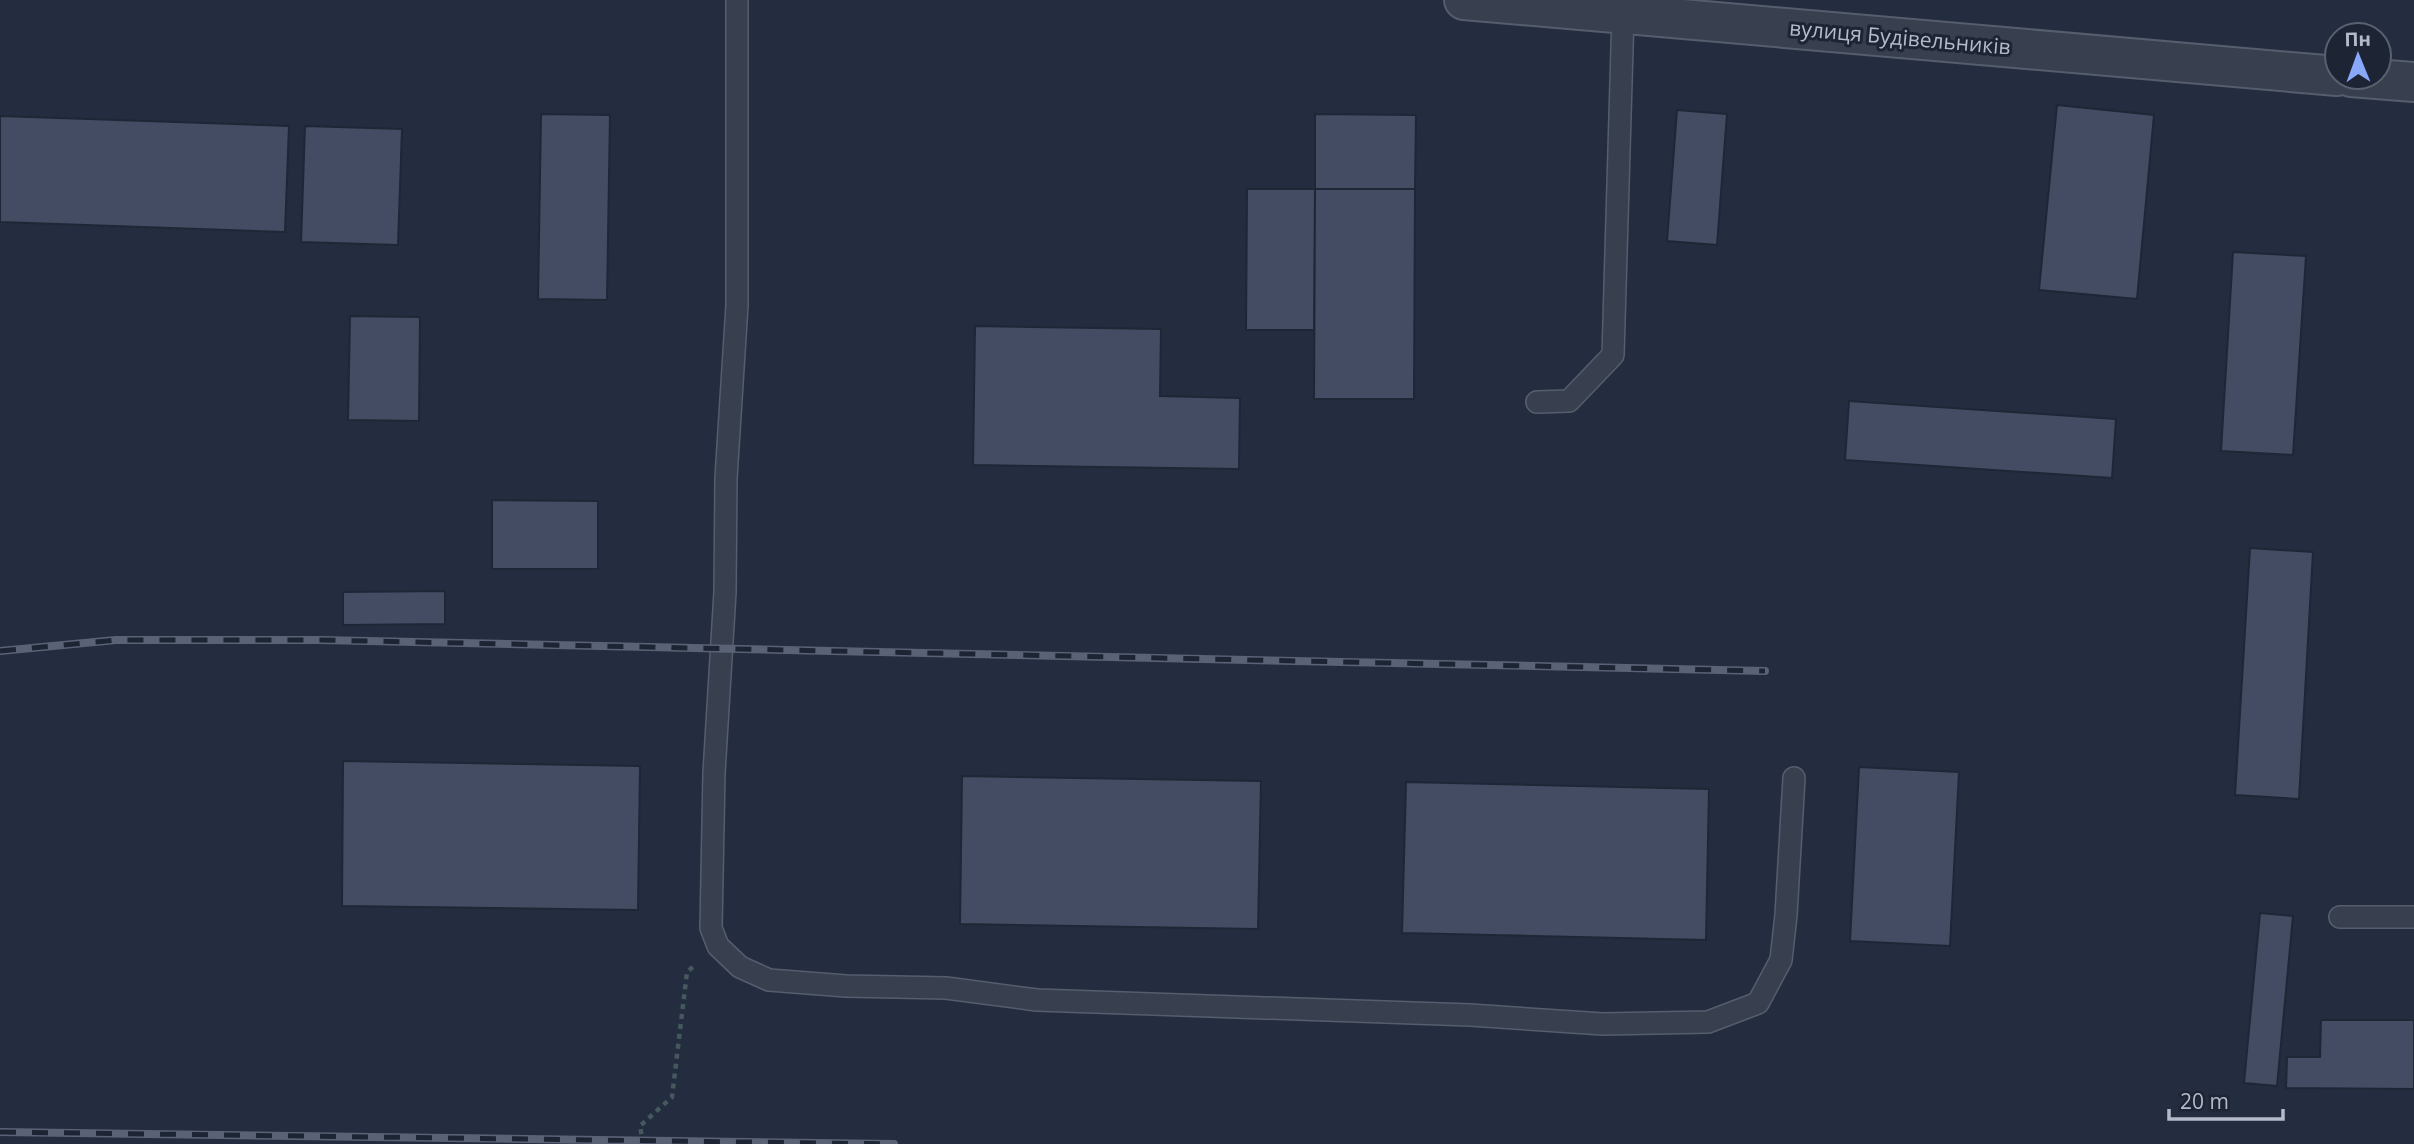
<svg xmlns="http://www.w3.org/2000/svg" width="2414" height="1144" viewBox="0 0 2414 1144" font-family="'Open Sans',sans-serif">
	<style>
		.building { fill: #434c62; stroke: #1f2636; stroke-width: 2 }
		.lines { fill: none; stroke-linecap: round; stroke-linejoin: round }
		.lane-casing { stroke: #565d6d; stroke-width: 24 }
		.street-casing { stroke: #565d6d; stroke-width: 42 }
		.path { stroke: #44585d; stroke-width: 4.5; stroke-dasharray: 5 5; stroke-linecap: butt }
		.lane { stroke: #383f4f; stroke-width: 21 }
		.street { stroke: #383f4f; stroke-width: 38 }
		.rail-casing { stroke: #5a6376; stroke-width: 8 }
		.rail { stroke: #1d2434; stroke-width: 5; stroke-dasharray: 16; stroke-linecap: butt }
		.labels { text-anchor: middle; stroke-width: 6; stroke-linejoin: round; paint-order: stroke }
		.street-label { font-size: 21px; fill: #b4baca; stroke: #1d2434 }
	</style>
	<rect width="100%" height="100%" fill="#242d3f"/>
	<path class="building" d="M2057 105 2154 115 2137 299 2039 290Z
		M1677 110 1727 114 1717 245 1667 241Z
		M541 114 610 115 607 300 538 299Z
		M1315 114 1416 115 1415 189H1315Z
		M0 116 289 126 285 232 0 222Z
		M305 126 402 129 398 245 301 242Z
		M1247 189H1315L1314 330H1246Z
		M1315 189H1415L1414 399H1314Z
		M2233 252 2306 256 2293 455 2221 451Z
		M350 316 420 317 419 421 348 420Z
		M975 326 1161 329 1160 396 1240 398 1239 469 973 465Z
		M1849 401 2116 419 2112 478 1845 460Z
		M492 500 598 501V569H492Z
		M2250 548 2313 552 2299 799 2235 795Z
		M445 591V624L343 625V592Z
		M343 761 640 766 638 910 342 906Z
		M1859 767 1959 772 1950 946 1850 941Z
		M962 776 1261 781 1258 929 960 924Z
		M1406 782 1709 789 1706 940 1402 933Z
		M2260 913 2293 916 2277 1086 2244 1083Z
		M2321 1020H2414V1089L2286 1088 2287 1057H2320Z"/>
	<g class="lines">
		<defs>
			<path id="lane" d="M737 0V305L726 478 725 592 714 773 711 928 718 946 740 967 769 980 846 986 946 988 1037 1000 1470 1015 1603 1024 1708 1022 1758 1003 1781 960 1786 915 1794 778
				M1537 402 1569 401 1613 355 1623 14
				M2340 917H2414"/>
			<path id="street" d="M1464 0 2337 76
				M2351 77 2414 82"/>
		</defs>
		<use href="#lane" class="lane-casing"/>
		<use href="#street" class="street-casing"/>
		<path class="path" d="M643 1144 640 1126 672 1097 687 972 695 965"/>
		<use href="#lane" class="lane"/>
		<use href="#street" class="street"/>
		<defs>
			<path id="rail" d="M0 651 116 640H320L1765 671
				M0 1132 894 1144"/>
		</defs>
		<use href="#rail" class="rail-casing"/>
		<use href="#rail" class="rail"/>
	</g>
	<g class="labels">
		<g class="street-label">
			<text transform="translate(1900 38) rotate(5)" y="7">вулиця Будівельників</text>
		</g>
	</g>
	<g transform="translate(2358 56) rotate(359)"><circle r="33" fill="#1d2434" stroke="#596070" stroke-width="2"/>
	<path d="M0-5L12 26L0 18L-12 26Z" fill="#88a9fb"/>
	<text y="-10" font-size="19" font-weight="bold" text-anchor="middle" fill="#b4baca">Пн</text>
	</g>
	<path d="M2169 1109v10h114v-10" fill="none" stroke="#b4baca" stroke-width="3.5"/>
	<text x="2180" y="1109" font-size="21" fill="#b4baca" stroke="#1d2434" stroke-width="5" paint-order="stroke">20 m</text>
</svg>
